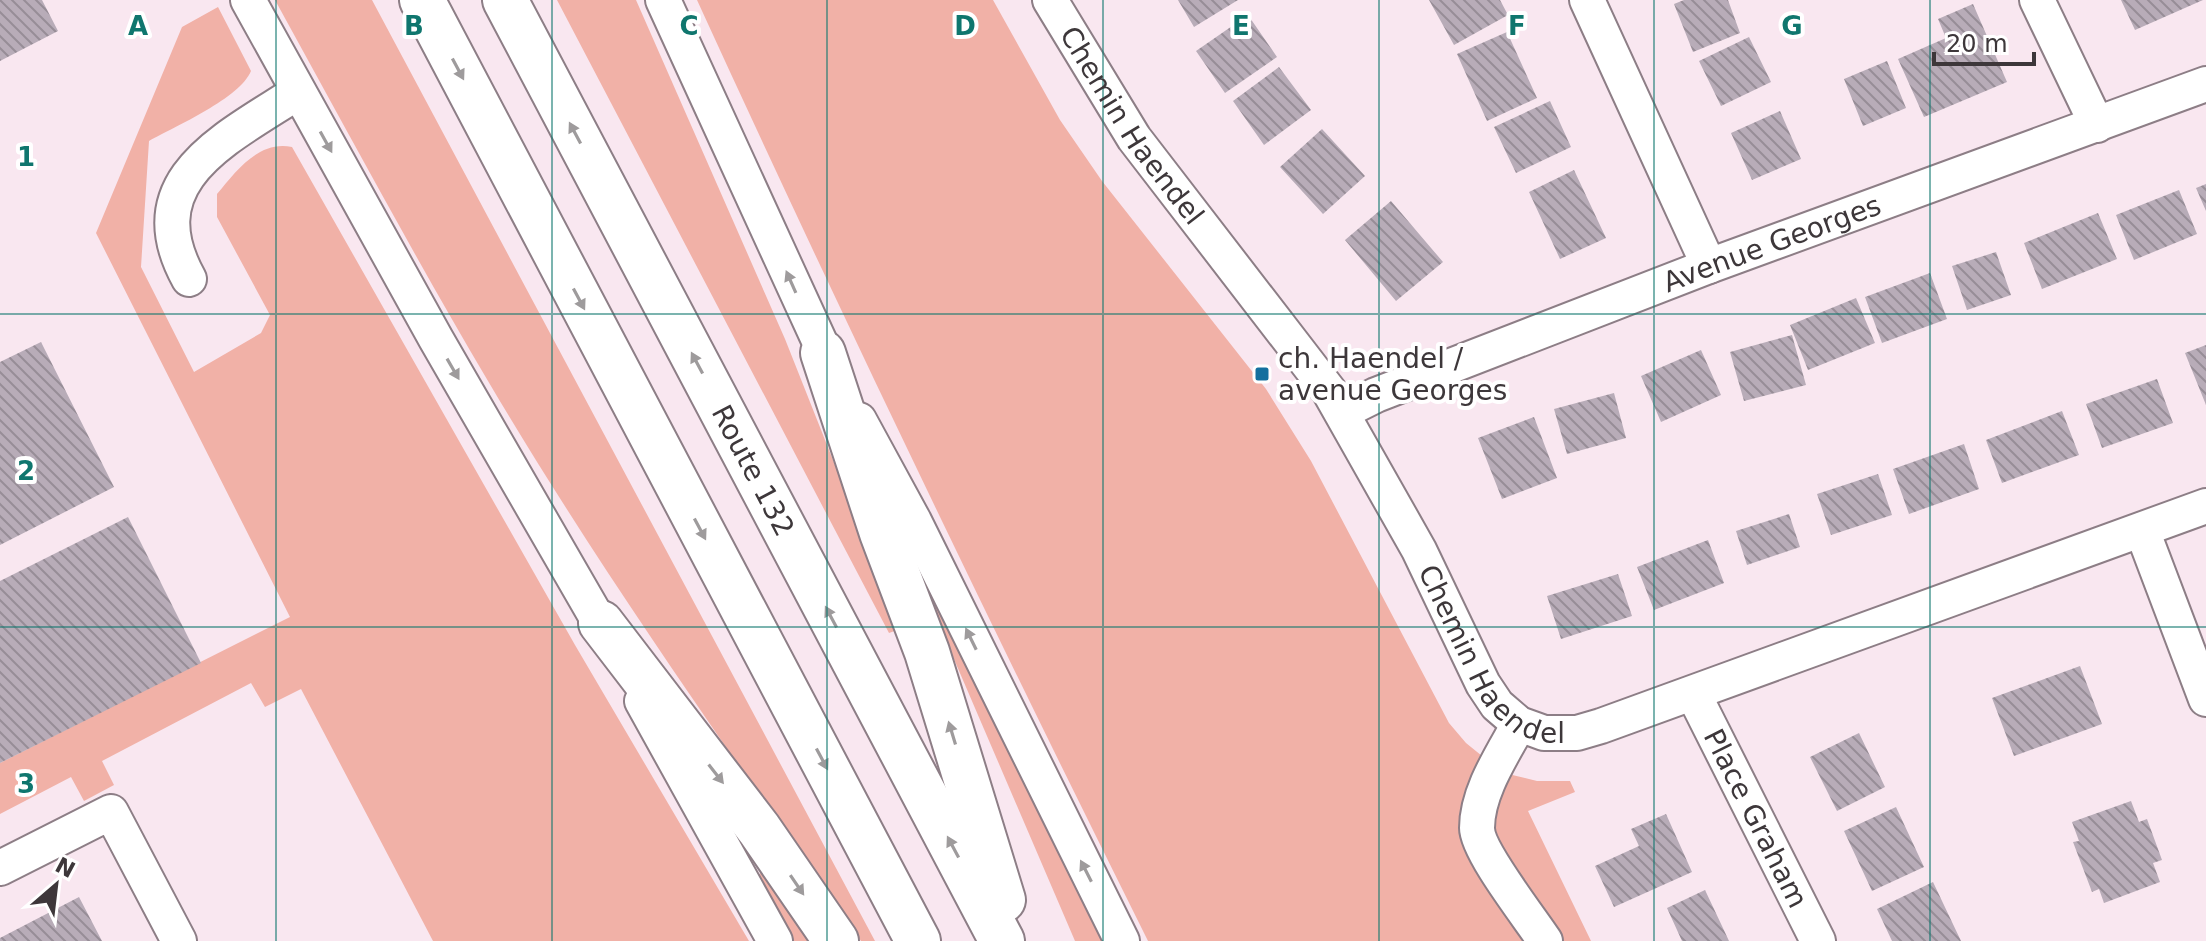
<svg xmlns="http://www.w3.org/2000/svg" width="2206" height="941" viewBox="0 0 2206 941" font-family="'DejaVu Sans',sans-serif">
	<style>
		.grass { fill: #f1b1a7 }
		.building { fill: url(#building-back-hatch) }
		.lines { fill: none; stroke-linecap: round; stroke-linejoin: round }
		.minor-casing { stroke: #8d7e86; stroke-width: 38 }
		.highway-casing { stroke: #8d7e86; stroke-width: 48 }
		.minor { stroke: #fff; stroke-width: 34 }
		.highway { stroke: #fff; stroke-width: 44 }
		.oneway { fill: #9e9b9c }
		.grid { fill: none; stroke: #0f766e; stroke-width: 2; stroke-opacity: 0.55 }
		.poi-dot { fill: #146f9e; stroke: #fff; stroke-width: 3 }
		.labels { text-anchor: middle; stroke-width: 8; stroke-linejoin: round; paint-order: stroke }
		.street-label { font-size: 28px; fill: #3d373a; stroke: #fff }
		.poi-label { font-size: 28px; fill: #3d373a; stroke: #fff; text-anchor: start }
		.grid-label { font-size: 26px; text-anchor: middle; font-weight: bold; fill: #0f766e; stroke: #fff; stroke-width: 8; stroke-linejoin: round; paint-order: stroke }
	</style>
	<defs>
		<pattern id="building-back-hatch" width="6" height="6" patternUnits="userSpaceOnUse" patternTransform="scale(2)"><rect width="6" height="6" fill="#b8acb8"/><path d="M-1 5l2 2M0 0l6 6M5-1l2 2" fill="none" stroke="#978d97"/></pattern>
	</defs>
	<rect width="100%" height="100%" fill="#f9e7f0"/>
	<path class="grass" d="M275 0H372L875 941H861C733 757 602 574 488 381 414 256 345 127 275 0Z
		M557 0H636L785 339 900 629 889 633Z
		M697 0H993L1060 120 1102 181 1266 389 1311 461 1449 723 1466 743 1487 760 1471 807 1533 941H1148C993 630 842 317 697 0Z
		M218 7 251 71C240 98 176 126 149 141L141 267 194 372 261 333 270 315 217 217V194C236 171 259 140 292 147L575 645 749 941H433L301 689 265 707 251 683 102 761 114 785 84 801 71 777 0 814V763L290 617 96 233 182 27Z
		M917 563 1105 941H1075L914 566Z
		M1504 773 1537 781H1570L1575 792 1528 811 1591 941H1554L1485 836Z
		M764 871 813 941H793L755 877Z"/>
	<path class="building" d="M0 0H42L58 31 0 61Z
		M1178 0H1238L1194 27Z
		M1429 0H1500L1508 15 1454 45Z
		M1684 0H1728L1740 33 1693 52 1674 4Z
		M2121 0H2203L2135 30Z
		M1973 4 2007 82 1924 117 1898 59 1946 38 1938 19Z
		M1248 15 1277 57 1225 93 1196 51Z
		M1507 32 1537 98 1487 121 1457 54Z
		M1749 37 1771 82 1721 106 1699 61Z
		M1887 61 1906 108 1863 126 1844 79Z
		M1279 67 1311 110 1264 145 1233 101Z
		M1550 101 1571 147 1516 173 1494 127Z
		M1780 111 1801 159 1752 180 1731 133Z
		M1322 129 1365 176 1323 214 1280 167Z
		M1574 170 1606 238 1560 259 1529 192Z
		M2206 184V211L2196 188Z
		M2179 190 2197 234 2134 260 2116 215Z
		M1391 201 1443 262 1396 301 1345 240Z
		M2098 213 2117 259 2042 289 2024 243Z
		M1996 252 2011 295 1967 310 1952 266Z
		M1930 273 1947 319 1882 343 1865 297Z
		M1856 298 1875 343 1808 370 1790 325Z
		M1792 335 1806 385 1744 401 1730 352Z
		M41 342 114 487 0 545V362Z
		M2206 345V405L2185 353Z
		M1701 350 1721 395 1661 422 1641 376Z
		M2157 379 2173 423 2102 448 2086 404Z
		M1614 393 1626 438 1567 454 1554 409Z
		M2062 411 2079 455 2002 483 1986 440Z
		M1534 417 1557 478 1502 499 1478 438Z
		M1964 444 1979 489 1909 514 1893 469Z
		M1878 474 1892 515 1831 535 1817 494Z
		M1789 514 1800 547 1747 565 1736 531Z
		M128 517 201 663 0 763V581Z
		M1708 540 1724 583 1654 610 1637 567Z
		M1618 574 1632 616 1561 639 1547 596Z
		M2080 666 2102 724 2014 756 1992 698Z
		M1859 733 1885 787 1837 811 1810 757Z
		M2131 801 2139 822 2147 819 2162 860 2153 863 2160 882 2104 903 2099 889 2092 892 2073 842 2079 841 2072 822Z
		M1896 807 1924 867 1872 891 1844 831Z
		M1666 814 1692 872 1614 907 1595 866 1639 846 1631 829Z
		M1933 882 1961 941H1892L1877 909Z
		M1705 890 1722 926 1729 941H1682L1667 908Z
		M79 897 102 941H0V938Z"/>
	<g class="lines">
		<defs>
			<g id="minor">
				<path d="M248 0 436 339 612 644"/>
				<path d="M663 0 834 373"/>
				<path id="s1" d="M1050 0 1134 138 1329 391 1419 550 1483 684 1497 705 1519 724 1544 733H1577L1601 726 2206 506"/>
				<path d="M1587 0 1709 266"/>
				<path d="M2037 0 2097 125"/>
				<path d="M189 279C134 180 226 139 298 92"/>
				<path id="s2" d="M1342 412 1376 395 1709 266 2206 84"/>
				<path d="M859 420 914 521 1122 941"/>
				<path d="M2142 530 2206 699"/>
				<path id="s3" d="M1694 695 1818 941"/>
				<path d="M642 701 775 941"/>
				<path d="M1519 724C1502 755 1477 792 1477 828 1477 851 1530 918 1545 941"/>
				<path d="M0 868 111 812 179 941"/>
			</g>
			<g id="highway">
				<path d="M422 0 918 941"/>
				<path id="s4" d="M505 0 1002 941"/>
				<path d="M823 353 882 533 927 652 1003 900"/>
				<path d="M601 623 759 829 836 941"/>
			</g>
		</defs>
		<use href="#minor" class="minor-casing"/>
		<use href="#highway" class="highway-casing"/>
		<use href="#minor" class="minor"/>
		<use href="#highway" class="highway"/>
	</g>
	<defs><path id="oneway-solid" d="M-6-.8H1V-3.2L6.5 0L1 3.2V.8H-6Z" transform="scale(2)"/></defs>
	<g class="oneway">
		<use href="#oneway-solid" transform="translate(458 69) rotate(62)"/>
		<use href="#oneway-solid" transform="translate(575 133) rotate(-118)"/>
		<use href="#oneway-solid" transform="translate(326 142) rotate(61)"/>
		<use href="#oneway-solid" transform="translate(791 282) rotate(-114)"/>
		<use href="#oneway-solid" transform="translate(579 299) rotate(62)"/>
		<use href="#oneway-solid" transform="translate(697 363) rotate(-118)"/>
		<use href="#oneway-solid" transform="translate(453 369) rotate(60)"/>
		<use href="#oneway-solid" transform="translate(700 529) rotate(62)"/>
		<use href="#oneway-solid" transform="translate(831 617) rotate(-118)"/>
		<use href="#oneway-solid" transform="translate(971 639) rotate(-116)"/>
		<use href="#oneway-solid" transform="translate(952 733) rotate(-107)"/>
		<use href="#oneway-solid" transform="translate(822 759) rotate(62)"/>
		<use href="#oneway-solid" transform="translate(716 774) rotate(52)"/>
		<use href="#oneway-solid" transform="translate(953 847) rotate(-118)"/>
		<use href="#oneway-solid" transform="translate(1086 871) rotate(-117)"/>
		<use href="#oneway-solid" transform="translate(797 885) rotate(56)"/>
	</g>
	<path class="grid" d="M276 0V941M552 0V941M827 0V941M1103 0V941M1379 0V941M1654 0V941M1930 0V941M0 314H2206M0 627H2206"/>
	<rect class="poi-dot" x="1254" y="366" width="16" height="16" rx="4"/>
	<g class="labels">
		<g class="street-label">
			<text dy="10" stroke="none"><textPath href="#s1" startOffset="150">Chemin Haendel</textPath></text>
			<text dy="10" stroke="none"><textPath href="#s2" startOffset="462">Avenue Georges</textPath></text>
			<text dy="10" stroke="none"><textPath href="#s4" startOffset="532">Route 132</textPath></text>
			<text dy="10" stroke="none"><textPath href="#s1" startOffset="798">Chemin Haendel</textPath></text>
			<text dy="10" stroke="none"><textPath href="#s3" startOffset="138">Place Graham</textPath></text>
		</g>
		<g class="poi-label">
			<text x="1278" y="368">ch. Haendel /<tspan x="1278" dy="32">avenue Georges</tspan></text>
		</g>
	</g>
	<g class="grid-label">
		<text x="138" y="35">A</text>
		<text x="414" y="35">B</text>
		<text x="689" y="35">C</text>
		<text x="965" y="35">D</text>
		<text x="1241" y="35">E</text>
		<text x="1517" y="35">F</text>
		<text x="1792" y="35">G</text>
		<text x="26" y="166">1</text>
		<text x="26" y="480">2</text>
		<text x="26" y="793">3</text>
	</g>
	<g transform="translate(56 885) rotate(28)" stroke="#ffffff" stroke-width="6" paint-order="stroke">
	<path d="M0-6L14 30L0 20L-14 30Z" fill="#3d373a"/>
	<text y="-12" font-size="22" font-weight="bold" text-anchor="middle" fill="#3d373a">N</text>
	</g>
	<path d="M1934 52v12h100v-12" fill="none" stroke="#3d373a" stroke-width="4"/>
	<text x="1946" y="52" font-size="24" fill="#3d373a" stroke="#ffffff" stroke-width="6" paint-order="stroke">20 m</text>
</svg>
